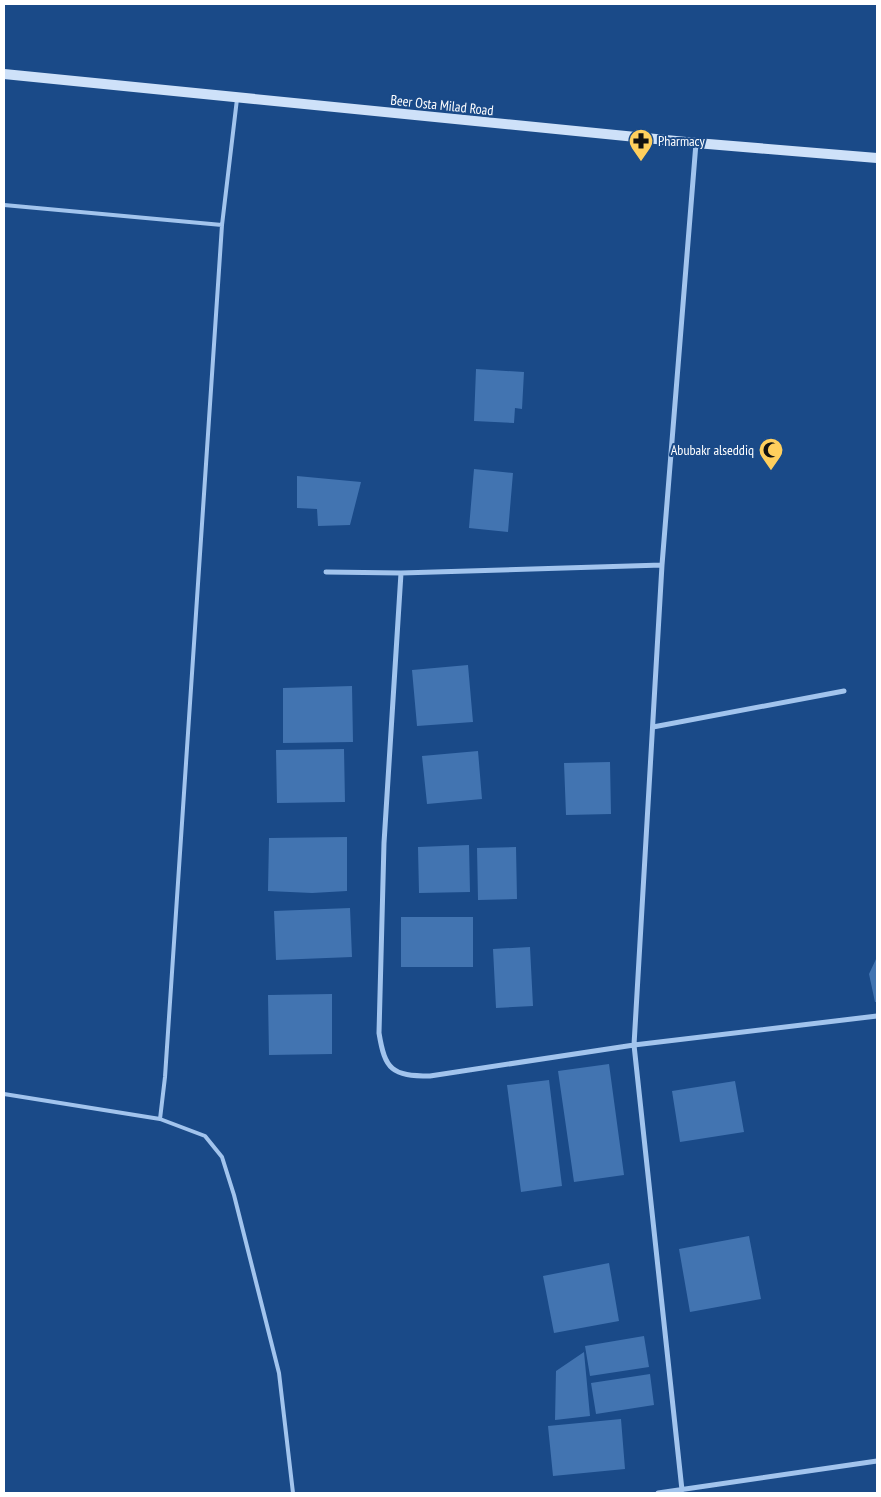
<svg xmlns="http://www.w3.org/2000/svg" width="881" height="1497" viewBox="0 0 881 1497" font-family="'PT Sans Narrow',sans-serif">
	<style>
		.building { fill: #4274b1 }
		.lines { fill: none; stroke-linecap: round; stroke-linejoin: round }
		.lane { stroke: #a2c4ed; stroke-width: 4 }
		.street { stroke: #a2c4ed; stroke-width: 5 }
		.secondary { stroke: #cee1f9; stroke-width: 10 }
		.labels { text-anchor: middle; stroke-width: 4; stroke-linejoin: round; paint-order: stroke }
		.street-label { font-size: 14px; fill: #fff; stroke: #1a4a88 }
		.poi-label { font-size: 14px; fill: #fff; stroke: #1a4a88; text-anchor: start }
	</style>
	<rect width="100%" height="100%" fill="#1a4a88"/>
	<path class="building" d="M476 369 524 372 522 409 515 408 514 423 474 421Z
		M474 469 513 473 508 532 469 528Z
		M297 476 361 482 350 525 318 526 317 509 297 508Z
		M468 665 473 722 417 726 412 670Z
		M352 686 353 742 283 743V688Z
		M344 749 345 802 277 803 276 750Z
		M478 751 482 799 427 804 422 756Z
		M610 762 611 814 566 815 564 763Z
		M347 837V891L312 893 268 891 269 838Z
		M469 845 470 892 419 893 418 847Z
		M516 847 517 899 478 900 477 848Z
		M350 908 352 957 276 960 274 911Z
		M401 917H473V967H401Z
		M530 947 533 1006 496 1008 493 949Z
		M877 957V1002H875L869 974Z
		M332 994V1054L269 1055 268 995Z
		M609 1064 624 1175 574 1182 558 1071Z
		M549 1080 562 1186 521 1192 507 1085Z
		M735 1081 744 1132 680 1142 672 1091Z
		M749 1236 761 1299 690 1312 679 1249Z
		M609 1263 619 1321 554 1333 543 1276Z
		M644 1336 649 1367 590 1376 585 1346Z
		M584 1352 590 1416 555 1420 556 1371Z
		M650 1374 654 1405 596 1414 591 1383Z
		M621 1419 625 1469 553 1476 548 1426Z"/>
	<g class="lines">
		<path class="lane" d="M237 99 222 225 165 1077 160 1119 205 1136 222 1157 234 1195 279 1373 293 1493
			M4 205 222 225
			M4 1094 160 1119"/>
		<path class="street" d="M326 572 401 573 662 565
			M401 573 384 843 379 1033C385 1070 392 1076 430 1076L634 1045 877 1016
			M653 727 844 691
			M682 1490 634 1045 662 565 696 143
			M658 1493 877 1461"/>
		<path class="secondary" d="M4 74 696 143 877 158"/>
	</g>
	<defs>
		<symbol id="pharmacy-pin" viewBox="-11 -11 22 30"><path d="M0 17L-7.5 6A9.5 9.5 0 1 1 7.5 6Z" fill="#ffcf5d" stroke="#1a4a88"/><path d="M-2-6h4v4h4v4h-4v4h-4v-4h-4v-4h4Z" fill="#111"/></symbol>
		<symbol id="mosque-pin" viewBox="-11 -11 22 30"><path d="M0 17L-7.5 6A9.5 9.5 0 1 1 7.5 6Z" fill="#ffcf5d" stroke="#1a4a88"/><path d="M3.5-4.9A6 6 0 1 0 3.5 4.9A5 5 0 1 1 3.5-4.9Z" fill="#111"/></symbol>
	</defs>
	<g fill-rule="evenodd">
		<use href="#pharmacy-pin" x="627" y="127" width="28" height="38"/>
		<use href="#mosque-pin" x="757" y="436" width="28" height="38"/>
	</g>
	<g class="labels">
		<g class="street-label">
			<text transform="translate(442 105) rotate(6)" y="5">Beer Osta Milad Road</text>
		</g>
		<g class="poi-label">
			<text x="658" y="146">Pharmacy</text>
			<text x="754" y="455" text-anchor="end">Abubakr alseddiq</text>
		</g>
	</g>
	<rect width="881" height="1497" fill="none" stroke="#ffffff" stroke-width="10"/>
</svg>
